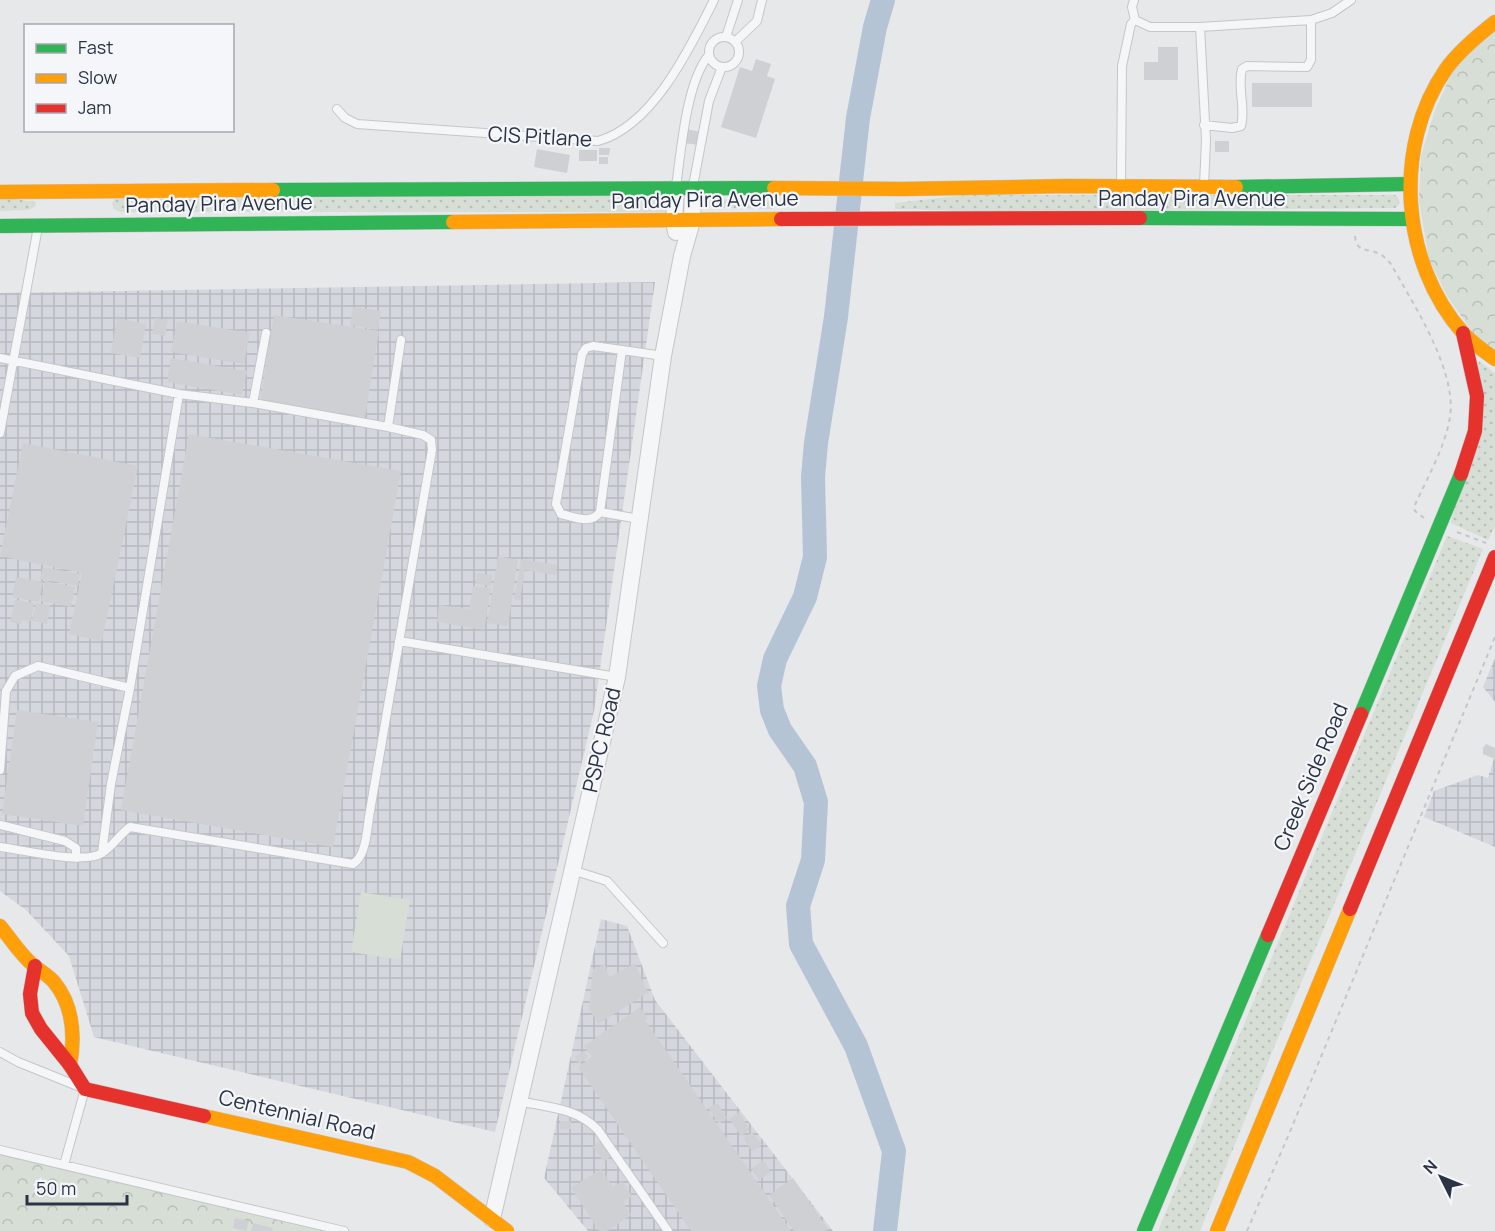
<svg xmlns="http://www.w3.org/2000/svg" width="1495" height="1231" viewBox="0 0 1495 1231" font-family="Manrope,sans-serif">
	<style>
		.industrial { fill: url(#industrial-grid) }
		.grass { fill: url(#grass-dots) }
		.park { fill: url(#park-crowns) }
		.pitch { fill: #d6ded6 }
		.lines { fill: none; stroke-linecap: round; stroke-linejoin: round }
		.river { stroke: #b4c4d5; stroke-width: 24 }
		.building { fill: #ced0d3 }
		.lane-casing { stroke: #c4c6c8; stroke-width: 10 }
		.street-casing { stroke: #c4c6c8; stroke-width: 18 }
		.fast-casing { stroke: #c4c6c8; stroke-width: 15 }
		.slow-casing { stroke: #c4c6c8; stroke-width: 15 }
		.jam-casing { stroke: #c4c6c8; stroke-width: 15 }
		.path { stroke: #c5c6ca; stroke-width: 2; stroke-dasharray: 4.5 4.5; stroke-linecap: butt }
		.lane { stroke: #f5f6f7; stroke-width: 8 }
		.street { stroke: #f5f6f7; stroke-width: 16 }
		.fast { stroke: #30b455; stroke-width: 14 }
		.slow { stroke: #ff9f0a; stroke-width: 14 }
		.jam { stroke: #e5322d; stroke-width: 14 }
		.labels { text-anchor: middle; stroke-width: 4.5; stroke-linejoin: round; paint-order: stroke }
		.street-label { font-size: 21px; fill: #2b3445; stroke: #f4f6f9 }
	</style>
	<defs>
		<pattern id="industrial-grid" width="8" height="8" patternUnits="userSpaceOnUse" patternTransform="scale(1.5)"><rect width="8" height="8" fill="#d4d7dd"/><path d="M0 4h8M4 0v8" fill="none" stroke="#b6b9bf"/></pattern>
		<pattern id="grass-dots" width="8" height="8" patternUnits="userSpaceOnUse" patternTransform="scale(1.5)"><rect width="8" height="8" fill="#d6ded6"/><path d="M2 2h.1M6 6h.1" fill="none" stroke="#b8bfb9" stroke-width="1.8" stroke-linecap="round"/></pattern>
		<pattern id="park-crowns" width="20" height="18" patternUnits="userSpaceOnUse" patternTransform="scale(1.5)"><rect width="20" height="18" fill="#d6ded6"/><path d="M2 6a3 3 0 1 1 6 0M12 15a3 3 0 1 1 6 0" fill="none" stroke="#b8bfb9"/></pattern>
	</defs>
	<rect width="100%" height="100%" fill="#e6e8ea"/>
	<path class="industrial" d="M655 282 594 711 495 1132 94 1037 69 956 26 910 0 891V293Z
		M1495 658V702L1483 687Z
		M1495 755V847L1424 817 1434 791 1478 775 1488 778Z
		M601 919 627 926 655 1000 833 1231H588L544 1178Z"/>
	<path class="grass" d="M664 195 672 200 666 212H120L114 209 112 204 114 199Z
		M966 195H1395L1398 197 1400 203 1395 208 969 211 895 209V203Z
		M0 197 36 202 35 207 28 210 0 211Z
		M713 199 772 201V209L714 208 709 206 708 202Z
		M1479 361 1495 373V526L1488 540 1451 523Z
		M1447 536 1483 549 1270 1057 1200 1231H1158Z"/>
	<path class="park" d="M1495 28V350L1476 337 1447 296 1429 259 1419 201 1421 156 1435 110 1456 64Z
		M0 1150 333 1231H0Z"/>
	<path class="pitch" d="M361 892 410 900 400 960 351 952Z"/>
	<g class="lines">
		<path class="river" d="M883 0 875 27 858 118 836 317 816 443 813 477 815 557 805 597 775 659 769 686 772 710 780 730 805 766 816 802 813 860 798 906 801 944 856 1046 894 1151 885 1231"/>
	</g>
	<path class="building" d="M1158 47H1178V80H1144V62H1158Z
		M756 59 771 64 767 76 775 79 756 138 721 127 740 67 752 71Z
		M1252 83H1312V107H1252Z
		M686 129 701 132 699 145 684 143Z
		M1215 141H1229V152H1215Z
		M599 148H610L609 155H599Z
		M537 149 570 155 567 173 534 167Z
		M579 150H597V161H579Z
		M599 157H608V164H599Z
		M353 307 381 311 378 330 350 325Z
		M274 315 379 331 365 417 260 401Z
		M117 318 146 324 140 358 111 353Z
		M155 318 168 320 165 336 152 334Z
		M177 321 250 333 244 364 171 352Z
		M171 358 247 371 242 395 167 382Z
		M189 434 401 471 333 847 121 810Z
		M23 443 138 466 102 641 69 634 82 573 0 556Z
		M498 556 518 560 508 626 487 623Z
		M521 559 557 565 556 575 525 570 520 600 514 599Z
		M43 567 80 574 78 586 40 579Z
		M477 573 492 575 491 586 475 584Z
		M16 577 43 582 39 602 12 597Z
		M45 581 75 587 71 607 41 601Z
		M473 586 491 588 484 630 437 622 439 605 469 609Z
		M15 600 34 603 31 621 22 620 21 624 10 622Z
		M36 603 50 605 47 624 32 621Z
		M17 710 98 722 83 826 2 814Z
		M1486 744 1495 748V759L1483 754V748Z
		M635 963 648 993 598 1024 589 1008 593 969 605 964 609 977Z
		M640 1007 648 1018 645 1020 791 1231H691L578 1067 592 1057 584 1046Z
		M584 1051 588 1057 579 1064 575 1057Z
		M717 1103 727 1118 719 1124 708 1108Z
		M739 1112 750 1130 741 1136 729 1119Z
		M560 1121H571V1129H560Z
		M752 1132 762 1145 752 1151 743 1138Z
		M600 1141 611 1156 604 1162 593 1147Z
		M763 1160 771 1172 759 1180 751 1169Z
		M601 1169 613 1187 622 1181 632 1196 623 1202 631 1215 607 1231H599L571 1188Z
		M793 1178 828 1229 826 1231H794L769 1195Z
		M235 1218 249 1221 246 1231 233 1228Z
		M253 1223 273 1228 272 1231H251Z"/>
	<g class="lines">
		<defs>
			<path id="lane" d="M1134 0 1132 7 1135 20 1150 27H1200L1311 20 1332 13 1351 0
				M1200 27 1206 140 1204 186
				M726 37 738 0
				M709 52a15 15 0 1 1 30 0a15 15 0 1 1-30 0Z
				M735 42 757 21 762 0
				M337 109 345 118 357 124 598 141C653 126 690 48 714 0
				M1204 125 1232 128 1241 126C1246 108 1237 88 1242 69L1247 66 1307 67 1311 60V20
				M1121 185 1122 66 1131 24 1135 20
				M693 186 709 101 722 67
				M676 187C681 152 686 82 709 55
				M0 358 179 394 253 403 388 427 423 435 431 440 432 450 370 811C367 826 367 856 353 864L130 827C120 834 113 846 102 853 84 865 23 850 0 847
				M253 403 266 333
				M388 427 401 340
				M0 433 38 227
				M600 512C591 525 575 517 561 514L556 504 582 354 586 348 593 346 622 350
				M639 519 600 512 622 350 663 356
				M399 641 617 677
				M0 770 6 691 15 676 38 666 130 688
				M0 825 65 841 76 848V858
				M102 853 111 784 130 688 179 394
				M572 870 607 881 663 943
				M0 1052 18 1062 85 1089 64 1165
				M518 1101C547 1107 577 1108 598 1130L668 1231
				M0 1150 344 1231"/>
			<path id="street" d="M676 188 674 221 676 232
				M492 1219 617 677 663 356 682 256 692 221 693 188"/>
			<path id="fast" d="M1236 187 1409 184
				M273 190 774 188
				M1140 218 1411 219
				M0 226 453 222
				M1361 714 1461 474
				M1144 1231 1268 935"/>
			<path id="slow" d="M1495 22C1477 36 1459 51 1446 69 1392 147 1401 263 1463 333 1472 343 1484 351 1495 359
				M774 188 903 189 1067 186 1236 187
				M0 192 273 190
				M453 222 781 219
				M0 926C11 939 20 954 33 965 40 971 48 975 54 982 74 1006 75 1037 70 1066
				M204 1116 408 1162 435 1176 507 1231
				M1217 1231 1350 909"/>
			<path id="jam" d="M781 219 1140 218
				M1461 474 1475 431 1477 396 1463 333
				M1350 909 1495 557
				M1268 935 1361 714
				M35 966 30 994 32 1013 41 1029 70 1065 85 1089 204 1116"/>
		</defs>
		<use href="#lane" class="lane-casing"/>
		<use href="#street" class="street-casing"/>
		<use href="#fast" class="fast-casing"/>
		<use href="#slow" class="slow-casing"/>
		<use href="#jam" class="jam-casing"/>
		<path class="path" d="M1355 236C1356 253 1368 248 1380 254 1384 256 1387 260 1391 264 1413 304 1457 370 1450 417 1445 448 1427 478 1414 507L1415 511 1424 518
			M1457 532 1486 543
			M1247 1231 1289 1134 1495 637"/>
		<use href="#lane" class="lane"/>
		<use href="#street" class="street"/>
		<use href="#fast" class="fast"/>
		<use href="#slow" class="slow"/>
		<use href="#jam" class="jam"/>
	</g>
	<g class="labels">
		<g class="street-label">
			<text transform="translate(540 137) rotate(3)" y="7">CIS Pitlane</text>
			<text x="1192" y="206">Panday Pira Avenue</text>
			<text transform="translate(705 200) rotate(-1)" y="7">Panday Pira Avenue</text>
			<text transform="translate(219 204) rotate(-1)" y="7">Panday Pira Avenue</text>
			<text transform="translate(602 740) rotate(-77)" y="7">PSPC Road</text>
			<text transform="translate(1311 777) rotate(-67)" y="7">Creek Side Road</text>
			<text transform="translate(297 1115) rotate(13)" y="7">Centennial Road</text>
		</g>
	</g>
	<rect x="24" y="24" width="210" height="108" fill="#f4f6f9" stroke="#a4a8b1" stroke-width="1.5"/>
	<rect x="36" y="44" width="30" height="9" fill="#30b455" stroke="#a4a8b1" stroke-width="1.5"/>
	<text x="78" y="54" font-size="18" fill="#2b3445">Fast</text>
	<rect x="36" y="74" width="30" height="9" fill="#ff9f0a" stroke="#a4a8b1" stroke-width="1.5"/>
	<text x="78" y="84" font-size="18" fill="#2b3445">Slow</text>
	<rect x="36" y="104" width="30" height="9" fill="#e5322d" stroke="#a4a8b1" stroke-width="1.5"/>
	<text x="78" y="114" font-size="18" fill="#2b3445">Jam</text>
	<g transform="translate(1441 1177) rotate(313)" stroke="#f4f6f9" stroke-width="4.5" paint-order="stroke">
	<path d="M0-4.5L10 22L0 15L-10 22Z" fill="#2b3445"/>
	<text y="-9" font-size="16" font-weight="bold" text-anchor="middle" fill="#2b3445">N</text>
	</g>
	<path d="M27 1195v9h100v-9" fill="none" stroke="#2b3445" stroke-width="3"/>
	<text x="36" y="1195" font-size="18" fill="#2b3445" stroke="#f4f6f9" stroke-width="4.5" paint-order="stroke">50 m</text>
</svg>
